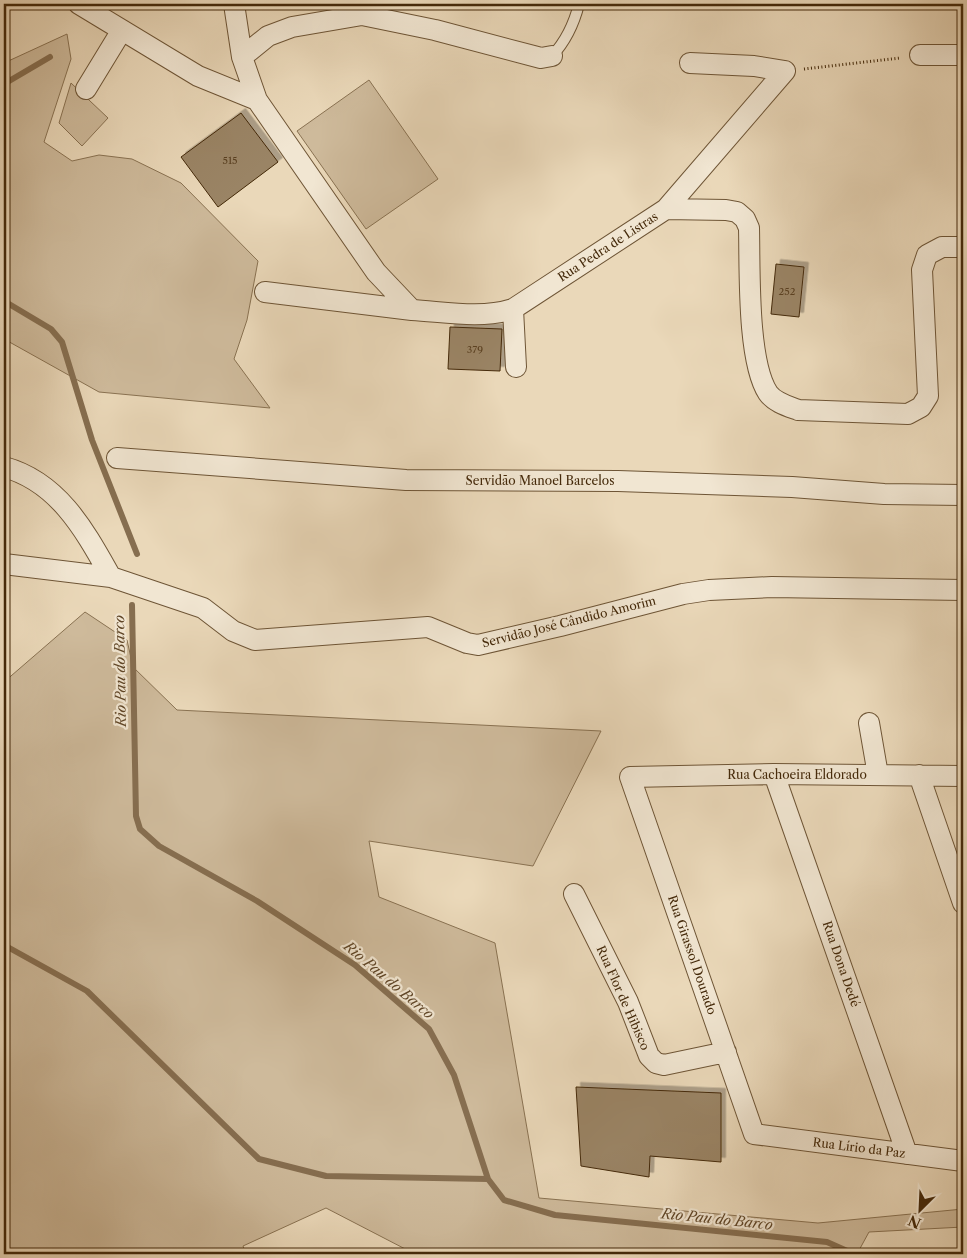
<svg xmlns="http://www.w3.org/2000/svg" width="967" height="1258" viewBox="0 0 967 1258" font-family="'Libre Caslon Text',serif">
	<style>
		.green { fill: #ceba9b; stroke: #897252 }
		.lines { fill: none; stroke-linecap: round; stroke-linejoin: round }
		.stream { stroke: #866e50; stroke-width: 6 }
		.building { fill: #9a8465; stroke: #44290a; filter: url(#shadow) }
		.lane-casing { stroke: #6e5536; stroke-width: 12 }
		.street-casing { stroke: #6e5536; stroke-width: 22 }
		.path { stroke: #44290a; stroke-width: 3; stroke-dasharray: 1 2.5; stroke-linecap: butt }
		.lane { stroke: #f1e6d2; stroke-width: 10 }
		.street { stroke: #f1e6d2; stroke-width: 20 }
		.labels { text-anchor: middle; stroke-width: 4.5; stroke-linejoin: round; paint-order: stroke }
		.number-label { font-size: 10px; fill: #5a4021 }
		.street-label { font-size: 12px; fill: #44290a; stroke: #f1e6d2 }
		.water-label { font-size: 14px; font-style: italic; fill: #604627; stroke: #f1e6d2 }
	</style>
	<defs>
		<filter id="shadow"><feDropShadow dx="4.5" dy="-4.5" stdDeviation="0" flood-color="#0004"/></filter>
	</defs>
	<rect width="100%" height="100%" fill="#ead8b9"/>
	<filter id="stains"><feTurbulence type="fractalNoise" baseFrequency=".004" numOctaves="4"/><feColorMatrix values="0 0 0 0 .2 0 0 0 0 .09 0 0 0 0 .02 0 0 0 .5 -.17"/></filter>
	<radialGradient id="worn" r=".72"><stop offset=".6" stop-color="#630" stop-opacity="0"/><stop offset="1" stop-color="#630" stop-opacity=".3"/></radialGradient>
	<path class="green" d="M67 34 71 59 44 142 72 161 99 155 132 159 181 183 258 261 247 320 234 359 270 408 99 392 4 339V63Z
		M369 80 438 179 366 229 297 131Z
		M71 83 108 118 82 146 59 123Z
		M85 612 127 640 133 667 177 710 601 731 533 866 369 841 379 897 495 943 539 1198 818 1223 963 1209V1227L869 1232 857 1254H431L411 1252 326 1208 243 1246 246 1254H4V682Z"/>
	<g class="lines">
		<path class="stream" d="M4 84 50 57
			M4 301 51 329 62 342 92 440 137 554
			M132 605 136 816 140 829 159 846 257 901 355 965 429 1029 454 1075 488 1179 504 1200 555 1215 827 1242 854 1254
			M4 945 87 991 259 1159 326 1176 488 1179"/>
	</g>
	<path class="building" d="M241 113 278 162 218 207 181 157Z
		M776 264 804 267 799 317 771 314Z
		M450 327 502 329 500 371 448 369Z
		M576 1087 721 1093V1162L650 1156 649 1177 581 1166Z"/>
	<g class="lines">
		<defs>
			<path id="lane" d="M552 56C566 41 574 24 579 4"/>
			<path id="street" d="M79 4 198 76 257 100 376 272 412 310C446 312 481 319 513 309L666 209 726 210 737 212 745 219 749 228C750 268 747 361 768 393 774 402 787 406 798 410L908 414 921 407 928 396 922 270 927 255 942 247H963
				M234 4 242 57 257 100
				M920 55H963
				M242 57 268 36 292 27 362 15 435 30 541 58 552 56
				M690 63 754 66 785 71
				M86 89 122 30
				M666 209 785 71
				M265 292 412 310
				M513 309 516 367
				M117 458 406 480 618 481 792 487 884 494 963 495
				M4 467C59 482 85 531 111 577L203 608 233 631 255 640 428 627 467 643 478 645 560 626 683 594 709 590 772 587 963 590
				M4 564 111 577
				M869 723 878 775
				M774 774 907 1154
				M919 775 963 903
				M963 776 774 774 630 777 754 1134 963 1161
				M574 894 628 1002 649 1056 656 1063 664 1065 726 1052"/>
		</defs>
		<use href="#lane" class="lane-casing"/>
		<use href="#street" class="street-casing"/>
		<path class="path" d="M804 69 900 58"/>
		<use href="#lane" class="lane"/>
		<use href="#street" class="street"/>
	</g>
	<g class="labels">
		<g class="number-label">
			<text x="230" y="164">515</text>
			<text x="787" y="295">252</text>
			<text x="475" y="353">379</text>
		</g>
		<g class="street-label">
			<text transform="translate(608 247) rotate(-33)" y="4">Rua Pedra de Listras</text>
			<text x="540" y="485">Servidão Manoel Barcelos</text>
			<text transform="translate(569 622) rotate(-14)" y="4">Servidão José Cândido Amorim</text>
			<text x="797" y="779">Rua Cachoeira Eldorado</text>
			<text transform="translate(692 955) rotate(71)" y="4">Rua Girassol Dourado</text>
			<text transform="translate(841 964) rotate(71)" y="4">Rua Dona Dedé</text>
			<text transform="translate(623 998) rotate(66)" y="4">Rua Flor de Hibisco</text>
			<text transform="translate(859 1148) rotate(7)" y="4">Rua Lírio da Paz</text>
		</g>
		<g class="water-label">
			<text transform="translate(120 671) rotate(-91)" y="5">Rio Pau do Barco</text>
			<text transform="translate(389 980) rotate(40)" y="5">Rio Pau do Barco</text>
			<text transform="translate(717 1219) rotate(6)" y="5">Rio Pau do Barco</text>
		</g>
	</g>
	<rect width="967" height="1258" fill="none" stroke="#ead8b9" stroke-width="20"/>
	<rect x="5" y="5" width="957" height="1248" fill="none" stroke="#44290a" stroke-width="2.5"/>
	<rect x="10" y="10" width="947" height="1238" fill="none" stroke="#44290a"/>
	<g transform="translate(920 1210) rotate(204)" stroke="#f1e6d2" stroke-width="4" paint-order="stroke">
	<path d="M0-4L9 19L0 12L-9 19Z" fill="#44290a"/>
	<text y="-8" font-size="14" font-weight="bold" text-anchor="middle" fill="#44290a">N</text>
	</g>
	<rect width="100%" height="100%" filter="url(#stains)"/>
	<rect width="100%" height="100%" fill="url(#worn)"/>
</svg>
